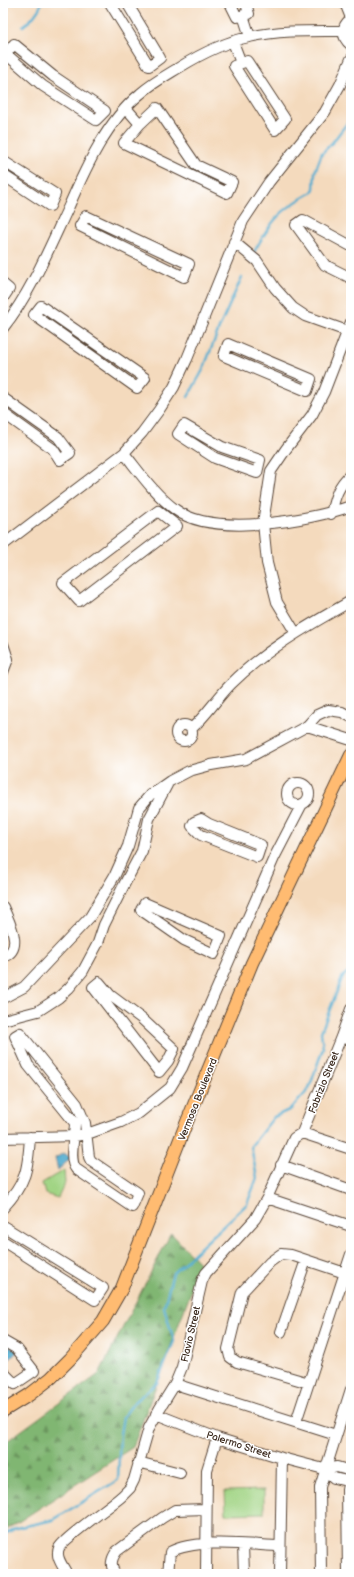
<svg xmlns="http://www.w3.org/2000/svg" width="354" height="1577" viewBox="0 0 354 1577" font-family="'Balsamiq Sans',sans-serif">
	<style>
		.grass { fill: #a1d484; stroke: #6e7f51 }
		.forest { fill: url(#forest-firs); stroke: #5e7048 }
		.water { fill: url(#water-ripples); stroke: #466b76 }
		.lines { fill: none; stroke-linecap: round; stroke-linejoin: round }
		.stream { stroke: #51accf; stroke-width: 2.5 }
		.minor-casing { stroke: #574436; stroke-width: 12 }
		.major-casing { stroke: #574436; stroke-width: 14 }
		.minor { stroke: #fff; stroke-width: 10 }
		.major { stroke: #ffbb71; stroke-width: 12 }
		.labels { text-anchor: middle; stroke-width: 3; stroke-linejoin: round; paint-order: stroke }
		.street-label { font-size: 10px; fill: #3b2a1e; stroke: #fff }
	</style>
	<defs>
		<pattern id="forest-firs" width="22" height="20" patternUnits="userSpaceOnUse"><rect width="22" height="20" fill="#80b672"/><path d="M5 1l3.5 6h-7zM16 11l3.5 6h-7z" fill="#6a945d"/></pattern>
		<pattern id="water-ripples" width="26" height="14" patternUnits="userSpaceOnUse"><rect width="26" height="14" fill="#51accf"/><path d="M2 4q2-2 4 0t4 0M15 11q2-2 4 0t4 0" fill="none" stroke="#448ca7"/></pattern>
	</defs>
	<rect width="100%" height="100%" fill="#fff"/>
	<filter id="ink" filterUnits="userSpaceOnUse"><feTurbulence type="fractalNoise" baseFrequency=".025" numOctaves="2"/><feDisplacementMap in="SourceGraphic" scale="8" xChannelSelector="R" yChannelSelector="G"/><feConvolveMatrix kernelMatrix="1 2 1 2 8 2 1 2 1" color-interpolation-filters="sRGB"/></filter>
	<filter id="wash" filterUnits="userSpaceOnUse"><feTurbulence type="fractalNoise" baseFrequency=".012" numOctaves="4" result="noise"/><feDisplacementMap in="SourceGraphic" scale="16" xChannelSelector="R" yChannelSelector="G"/><feGaussianBlur stdDeviation="0.9" result="paint"/><feColorMatrix in="noise" values="0 0 0 0 0 0 0 0 0 0 0 0 0 0 0 0 0 1.4 0 .05"/><feComposite in="paint" operator="in"/></filter>
	<g filter="url(#wash)">
		<rect width="100%" height="100%" fill="#f4dabd"/>
		<path class="grass" d="M64 1170 65 1183 58 1198 45 1194 42 1183Z
			M264 1490V1513L226 1514 225 1491Z"/>
		<path class="forest" d="M171 1233 201 1265 133 1447 3 1532V1444L99 1374Z"/>
		<path class="water" d="M64 1153 71 1158 58 1170 55 1158Z
			M3 1341 18 1351 3 1366Z"/>
		<g class="lines">
			<path class="stream" d="M23 26C32 20 37 14 42 3
				M253 254C270 223 279 210 311 193L314 189 315 172 322 153 332 143 351 118
				M188 397 203 370 220 326 242 277
				M3 1535 16 1528 53 1520 118 1480 120 1434 123 1417 135 1401 157 1383 174 1341 164 1307 173 1273 247 1204 257 1178 251 1146 274 1117 291 1109 309 1089 323 1048 321 1032 343 976 351 970"/>
		</g>
	</g>
	<g filter="url(#ink)">
		<g class="lines">
			<defs>
				<path id="minor" d="M110 3 149 66 160 58 127 3
					M230 3 237 17 249 14 246 3
					M345 3 351 18
					M243 15 250 37
					M351 19C341 26 341 37 351 45
					M233 42 241 63
					M14 44 53 76 105 111 96 120 43 86 6 54Z
					M247 61 285 119 275 130 234 66Z
					M126 108 140 124
					M157 108 196 165 232 182 227 193 124 143 140 124Z
					M3 161 55 194 50 206 3 175
					M86 216 189 264 184 277 80 226Z
					M234 242 257 261 275 288 293 308 305 316 347 331
					M351 246 303 220 296 225 325 265 351 278
					M3 284 9 289 3 298
					M41 306 145 378 137 388 34 315Z
					M3 328C32 291 49 248 69 206 86 167 107 121 140 94 152 83 167 75 180 67 201 54 225 42 249 37 280 30 312 31 343 31
					M228 344 311 379 307 391 224 356Z
					M3 398 58 437 70 453 60 460 53 449 3 413
					M184 425 222 447 260 460 257 473 215 458 178 434Z
					M124 453C140 473 155 495 176 510 213 537 309 521 351 506
					M158 511 177 526 79 601 63 583Z
					M331 514C335 496 338 486 351 474
					M3 545 124 453 142 433 159 410 174 387 187 359 243 221 269 182 325 112 340 85 351 59
					M295 632 277 602 267 563 263 523 271 471 286 449 312 415 324 392 351 322
					M3 644 8 659 3 672
					M176 733a8 8 0 1 1 16 0a8 8 0 1 1-16 0Z
					M307 726 351 740
					M191 729C206 716 217 698 231 684 266 649 309 625 351 601
					M287 794a11 11 0 1 1 22 0a11 11 0 1 1-22 0Z
					M201 819 209 824 261 845 257 857 201 835 192 826 194 822Z
					M145 903 221 936 214 954 184 940 141 910Z
					M3 907C9 922 25 949 3 957
					M99 982 110 995 142 1019 174 1049 168 1061 159 1072 93 987Z
					M3 998 24 987 90 917 115 875 128 846 139 808 150 795 170 781 189 771 211 765 246 759 307 726 317 715 328 710 342 712 351 717
					M3 1020 38 1011 58 998 69 988 83 971 98 943 104 925 125 883 142 851 149 819 167 785
					M20 1033 77 1104 85 1123 89 1157 91 1161 138 1193 132 1207 76 1169C68 1159 75 1136 75 1123L28 1065 15 1036Z
					M341 1037 351 1040
					M302 1133 341 1037 351 1009
					M3 1138 75 1136 87 1134 121 1122 139 1113 170 1088 182 1068 274 858 302 804
					M281 1165 351 1190
					M267 1198 351 1226
					M3 1208C26 1183 28 1170 30 1137
					M3 1226 103 1288 95 1300 3 1241
					M281 1332 306 1260
					M3 1341 17 1349 34 1371 15 1384 3 1372
					M309 1383 237 1362 230 1357 228 1349 242 1292 270 1262 281 1254 291 1255 345 1273
					M175 1384 336 1435
					M156 1414 217 1438 282 1458 324 1469 337 1467 351 1471
					M296 1422 351 1254
					M138 1462 180 1473
					M324 1469 334 1478 351 1482
					M243 1545 244 1574
					M67 1574C63 1566 55 1557 59 1548 63 1539 112 1505 122 1496L130 1488 134 1480 149 1428 160 1408 175 1384 182 1367 202 1281 206 1273 255 1219 267 1198 294 1138 302 1133 351 1149
					M115 1574C110 1565 111 1559 117 1551L162 1518 175 1510 206 1509
					M168 1574 170 1552C196 1538 250 1545 280 1546
					M206 1574 207 1470 217 1438
					M280 1574 282 1458
					M321 1574 320 1487 351 1389
					M348 1574 347 1490 351 1468"/>
				<path id="major" d="M3 1411 29 1395 51 1378 70 1359 103 1321 122 1288 184 1129 252 963 351 755"/>
			</defs>
			<use href="#minor" class="minor-casing"/>
			<use href="#major" class="major-casing"/>
			<use href="#minor" class="minor"/>
			<use href="#major" class="major"/>
		</g>
	</g>
	<g class="labels">
		<g class="street-label">
			<text transform="translate(323 1082) rotate(-68)" y="4">Fabrizio Street</text>
			<text transform="translate(197 1099) rotate(-68)" y="4">Vermosa Boulevard</text>
			<text transform="translate(190 1334) rotate(-77)" y="4">Flavio Street</text>
			<text transform="translate(239 1444) rotate(18)" y="4">Palermo Street</text>
		</g>
	</g>
	<rect width="354" height="1577" fill="none" stroke="#fff" stroke-width="16"/>
</svg>
